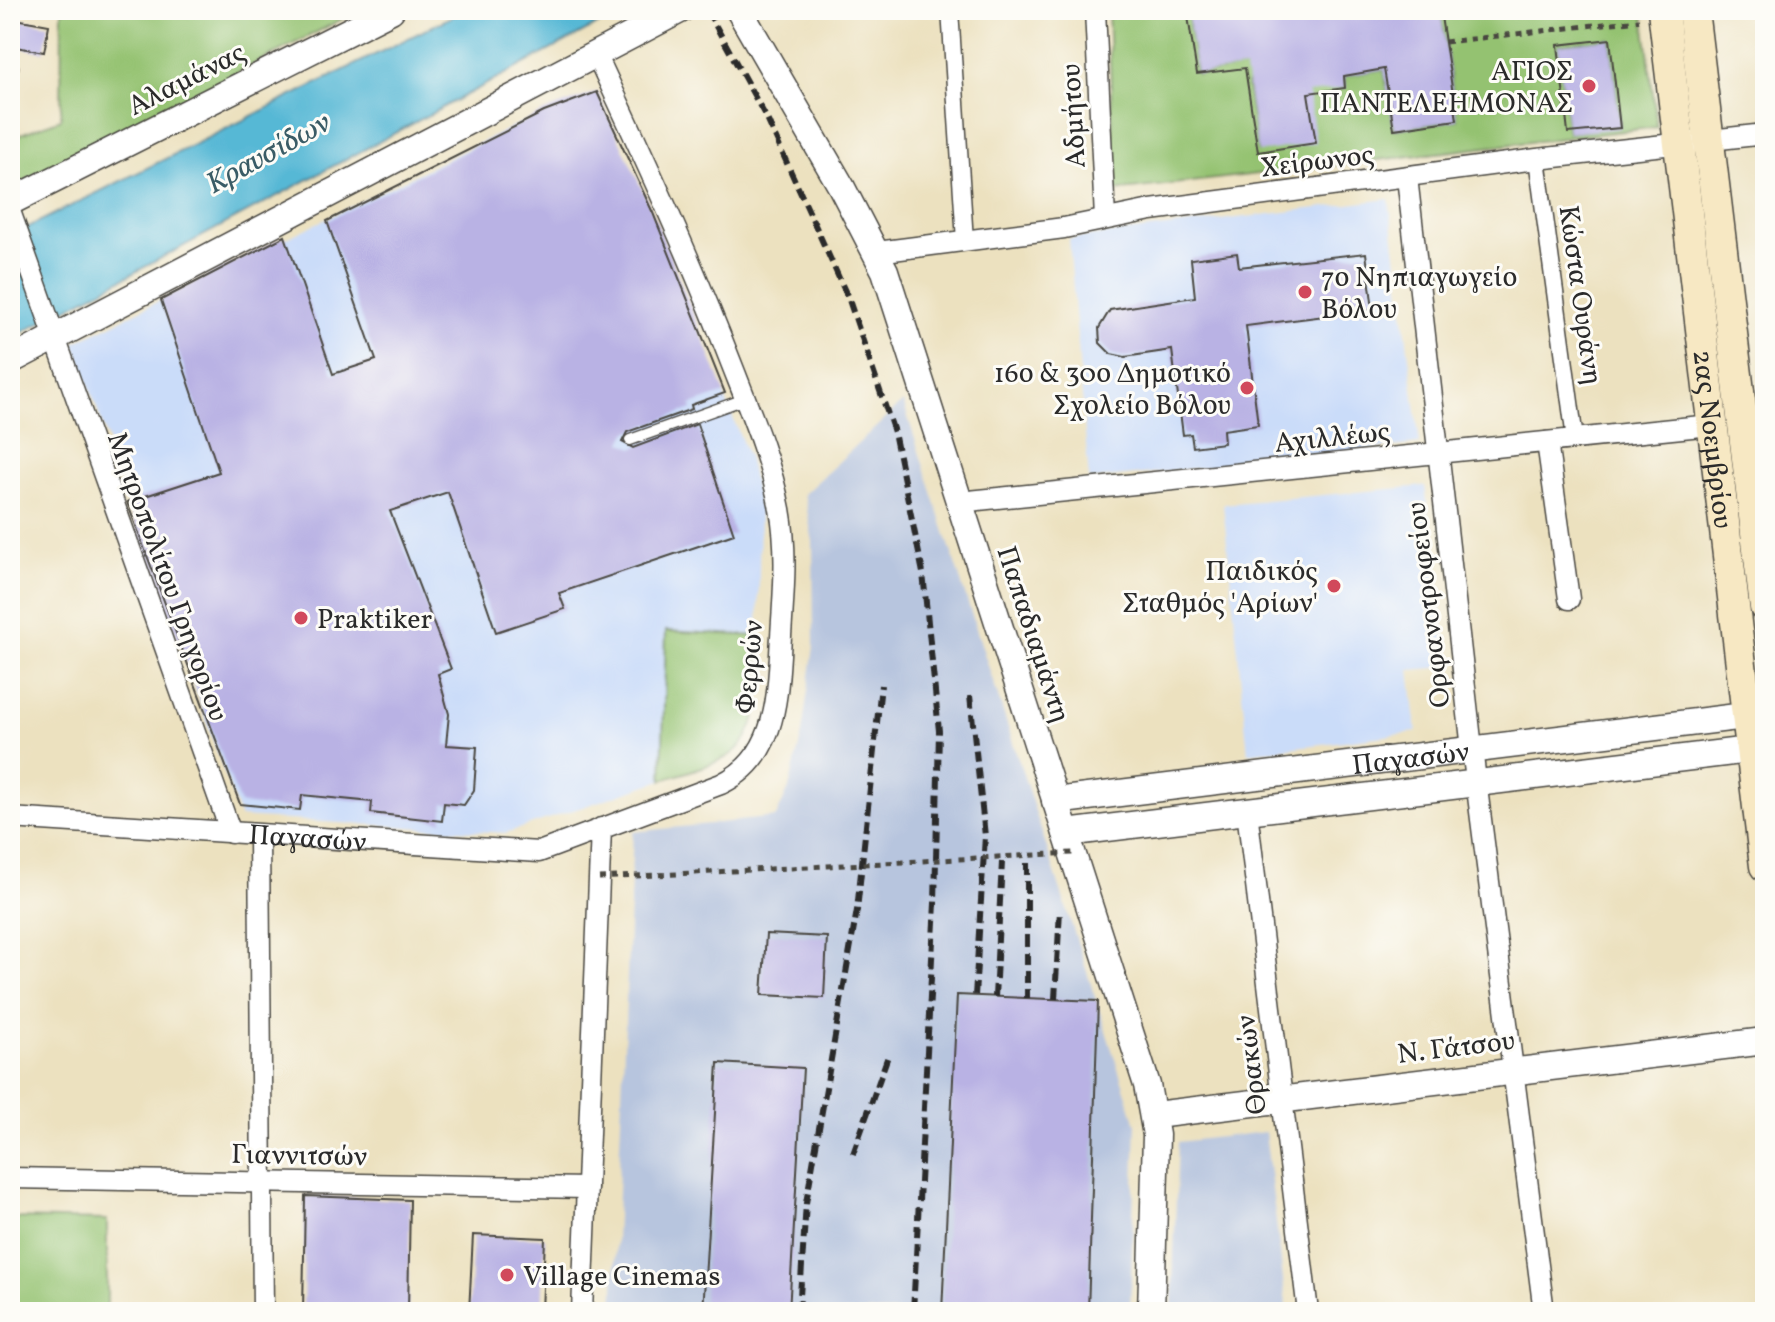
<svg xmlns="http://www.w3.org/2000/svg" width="1775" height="1322" viewBox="0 0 1775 1322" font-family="Vollkorn,serif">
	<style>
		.built { fill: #cadcf9 }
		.industrial { fill: #b7c5de }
		.green { fill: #94c271; stroke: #60764e; stroke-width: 2; fill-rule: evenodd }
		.water { fill: #56b8d5; stroke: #407280; stroke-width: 2 }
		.building { fill: #b9b2e4 }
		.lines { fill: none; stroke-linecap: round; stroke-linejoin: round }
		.service-casing { stroke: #484641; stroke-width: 13 }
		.pedestrian-casing { stroke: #484641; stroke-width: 19 }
		.minor-casing { stroke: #484641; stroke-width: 23 }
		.tertiary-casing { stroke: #484641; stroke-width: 29 }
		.secondary-casing { stroke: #484641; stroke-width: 33 }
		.path { stroke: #484641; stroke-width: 5; stroke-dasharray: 6 6; stroke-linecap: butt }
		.service { stroke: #fff; stroke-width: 10 }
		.pedestrian { stroke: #fff; stroke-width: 16 }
		.minor { stroke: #fff; stroke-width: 20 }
		.tertiary { stroke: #fff; stroke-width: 26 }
		.secondary { stroke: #f7e8c3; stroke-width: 30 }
		.rail { stroke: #2b2b2b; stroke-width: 6; stroke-dasharray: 12 6; stroke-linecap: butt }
		.path-bridge { stroke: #484641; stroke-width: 5; stroke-dasharray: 6 6; stroke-linecap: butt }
		.poi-dot { fill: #d1495b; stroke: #fdfcf7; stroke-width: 3 }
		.labels { text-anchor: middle; stroke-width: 6; stroke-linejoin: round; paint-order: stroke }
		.poi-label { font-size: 28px; fill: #2b2b2b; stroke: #fdfcf7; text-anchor: end }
		.street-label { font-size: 28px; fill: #2b2b2b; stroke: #fdfcf7 }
		.water-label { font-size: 30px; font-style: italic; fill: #3a5c66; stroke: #fdfcf7 }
	</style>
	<rect width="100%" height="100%" fill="#fdfcf7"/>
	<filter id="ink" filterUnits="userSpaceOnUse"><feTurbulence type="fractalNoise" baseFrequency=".0125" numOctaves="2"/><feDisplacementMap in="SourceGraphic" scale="16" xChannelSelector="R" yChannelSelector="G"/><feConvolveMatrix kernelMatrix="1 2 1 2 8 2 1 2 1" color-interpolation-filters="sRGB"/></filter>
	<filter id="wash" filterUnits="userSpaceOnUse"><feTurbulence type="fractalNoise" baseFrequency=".006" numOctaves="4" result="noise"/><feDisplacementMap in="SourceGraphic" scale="32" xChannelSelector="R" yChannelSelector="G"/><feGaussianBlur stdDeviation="1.8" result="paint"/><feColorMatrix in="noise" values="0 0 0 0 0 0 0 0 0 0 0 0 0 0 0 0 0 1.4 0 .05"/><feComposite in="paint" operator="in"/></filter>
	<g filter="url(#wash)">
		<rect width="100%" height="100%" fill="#ece1bf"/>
		<path class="built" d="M597 92 652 212 748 456 760 509 758 636 666 631 662 780 506 833 240 817 74 343 520 123Z
			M1389 199 1420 444 1089 480 1069 239Z
			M1425 486 1448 667 1410 670 1417 732 1248 753 1223 504Z"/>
		<path class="industrial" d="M903 402 1136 1124 1130 1312H613L633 832 776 817 789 788 802 734 814 646 813 542 804 494Z
			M1265 1132 1287 1312H1172L1178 1142Z"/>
		<path class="green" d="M62 10H360L14 187 10 173V138L61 119Z
			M1108 10H1187L1197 74 1259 65 1247 84 1258 151 1306 82 1345 88 1344 76 1384 69 1394 129 1457 120 1440 10H1643L1657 127 1115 191ZM1610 39 1620 127 1568 133 1558 45Z
			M666 631 758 636C758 674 767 734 727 757 707 767 683 773 662 780Z
			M10 1218 107 1220V1312H10Z"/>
		<path class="water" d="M465 10H625L10 339V236Z"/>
		<g id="blocks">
			<path class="building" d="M1187 10H1440L1457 120 1394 129 1384 69 1344 76 1345 88 1308 93 1316 143 1258 152 1245 68 1197 74Z
				M10 18 49 25 44 52 10 46Z
				M1610 39 1620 128 1568 133 1558 45Z
				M597 92 653 213 725 393 691 405 692 409 627 432 622 442 633 448 697 424 734 534 559 593 565 609 496 632 448 492 390 511 451 669 438 674 449 714 446 745 477 747 474 790 464 805 444 803 442 821 371 813 372 802 302 795 300 810 240 804 127 502 219 472 161 300 285 236 333 374 376 360 327 221 544 112Z
				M1237 253 1239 267 1366 253 1373 310 1246 326 1258 425 1223 430 1224 443 1193 447 1191 434 1183 435 1172 350 1125 357 1111 354 1100 343 1099 328 1110 310 1195 297 1191 259Z
				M766 934 827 937 824 998 762 995Z
				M957 995 1098 1001 1088 1312H942Z
				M718 1063 803 1068 789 1312H703Z
				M305 1196 410 1200 408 1312H303Z
				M473 1235 545 1238 542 1312H469Z"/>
		</g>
	</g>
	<g filter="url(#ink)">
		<use href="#blocks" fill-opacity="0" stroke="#484641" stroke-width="2"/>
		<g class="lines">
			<defs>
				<path id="service" d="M10 61 13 67 10 84
					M630 440 745 399"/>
				<path id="pedestrian" d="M950 10 965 241
					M1537 159 1575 439"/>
				<g id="minor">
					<path d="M1095 10 1105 219"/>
					<path d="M1407 177 1472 749 1544 1312"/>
					<path d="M10 211 231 833"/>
					<path d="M877 252 1064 228 1151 210 1537 159 1765 134"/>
					<path d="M1547 442 1569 599"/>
					<path d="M959 502 1711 425"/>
					<path d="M1247 811 1308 1312"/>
					<path id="s1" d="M10 818 539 852 721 784C773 759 777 706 780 655 782 607 789 557 780 509 771 461 750 411 732 365 691 259 644 157 596 54"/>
					<path d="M259 835 263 1312"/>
					<path d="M10 1178 587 1188"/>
					<path d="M582 1312 601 828"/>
				</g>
				<g id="tertiary">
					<path d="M739 10 841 186 885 271 1147 1085 1156 1135 1151 1312"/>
					<path d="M10 202 391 10"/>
					<path d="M10 361 680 10"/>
					<path id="s2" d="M1055 801 1745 716"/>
					<path d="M1066 833 1749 750"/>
					<path d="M1155 1115 1765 1041"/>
				</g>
				<g id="secondary">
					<path id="s3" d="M1663 10 1765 866"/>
					<path d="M1693 10 1765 607"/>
				</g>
			</defs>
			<use href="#service" class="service-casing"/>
			<use href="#pedestrian" class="pedestrian-casing"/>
			<use href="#minor" class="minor-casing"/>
			<use href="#tertiary" class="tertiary-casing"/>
			<use href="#secondary" class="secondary-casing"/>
			<path class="path" d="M1445 42 1639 20"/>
			<use href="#service" class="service"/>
			<use href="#pedestrian" class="pedestrian"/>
			<use href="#minor" class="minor"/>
			<use href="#tertiary" class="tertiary"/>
			<use href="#secondary" class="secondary"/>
			<path class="rail" d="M707 10 767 119 849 300 894 432 923 573 939 731 935 903 913 1312
				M970 696 985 836 975 996
				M1027 863V998
				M995 997 1002 862
				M1055 999 1060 910
				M853 1154 889 1053
				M799 1312 806 1203 857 910 881 685"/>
			<path class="path-bridge" d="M599 878 1073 853"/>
		</g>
	</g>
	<g class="poi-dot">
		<circle cx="1589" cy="86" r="8"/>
		<circle cx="1305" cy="292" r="8"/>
		<circle cx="1247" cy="388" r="8"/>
		<circle cx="1334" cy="586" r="8"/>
		<circle cx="301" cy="618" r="8"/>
		<circle cx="507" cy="1275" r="8"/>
	</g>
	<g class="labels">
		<g class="poi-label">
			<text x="1573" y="80">ΑΓΙΟΣ<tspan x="1573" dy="32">ΠΑΝΤΕΛΕΗΜΟΝΑΣ</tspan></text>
			<text x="1321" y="286" text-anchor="start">7ο Νηπιαγωγείο<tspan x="1321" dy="32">Βόλου</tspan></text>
			<text x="1231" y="382">16ο &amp; 30ο Δημοτικό<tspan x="1231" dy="32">Σχολείο Βόλου</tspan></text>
			<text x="1318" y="580">Παιδικός<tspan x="1318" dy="32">Σταθμός 'Αρίων'</tspan></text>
			<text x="317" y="628" text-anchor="start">Praktiker</text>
			<text x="523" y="1285" text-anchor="start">Village Cinemas</text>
		</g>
		<g class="street-label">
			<text transform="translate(186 78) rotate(-27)" y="10">Αλαμάνας</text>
			<text transform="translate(1072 116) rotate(-93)" y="10">Αδμήτου</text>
			<text transform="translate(1317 160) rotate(-7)" y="10">Χείρωνος</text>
			<text transform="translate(1582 295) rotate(82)" y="10">Κώστα Ουράνη</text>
			<text transform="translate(1332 436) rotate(-6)" y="10">Αχιλλέως</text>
			<text dy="10" stroke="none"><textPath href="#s3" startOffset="432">2ας Νοεμβρίου</textPath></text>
			<text transform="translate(169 576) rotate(70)" y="10">Μητροπολίτου Γρηγορίου</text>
			<text transform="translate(1427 605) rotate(-97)" y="10">Ορφανοτροφείου</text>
			<text transform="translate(1035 634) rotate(72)" y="10">Παπαδιαμάντη</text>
			<text transform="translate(748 667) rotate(-85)" y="10">Φερρών</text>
			<text dy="10" stroke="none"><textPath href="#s2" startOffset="358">Παγασών</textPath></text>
			<text dy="10" stroke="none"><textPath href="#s1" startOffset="298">Παγασών</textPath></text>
			<text transform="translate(1456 1046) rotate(-7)" y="10">Ν. Γάτσου</text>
			<text transform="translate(1250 1065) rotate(-97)" y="10">Θρακών</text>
			<text transform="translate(299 1154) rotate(1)" y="10">Γιαννιτσών</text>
		</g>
		<g class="water-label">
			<text transform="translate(268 152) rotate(-29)" y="10">Κραυσίδων</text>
		</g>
	</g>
	<rect width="1775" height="1322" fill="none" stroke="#fdfcf7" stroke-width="40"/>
</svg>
